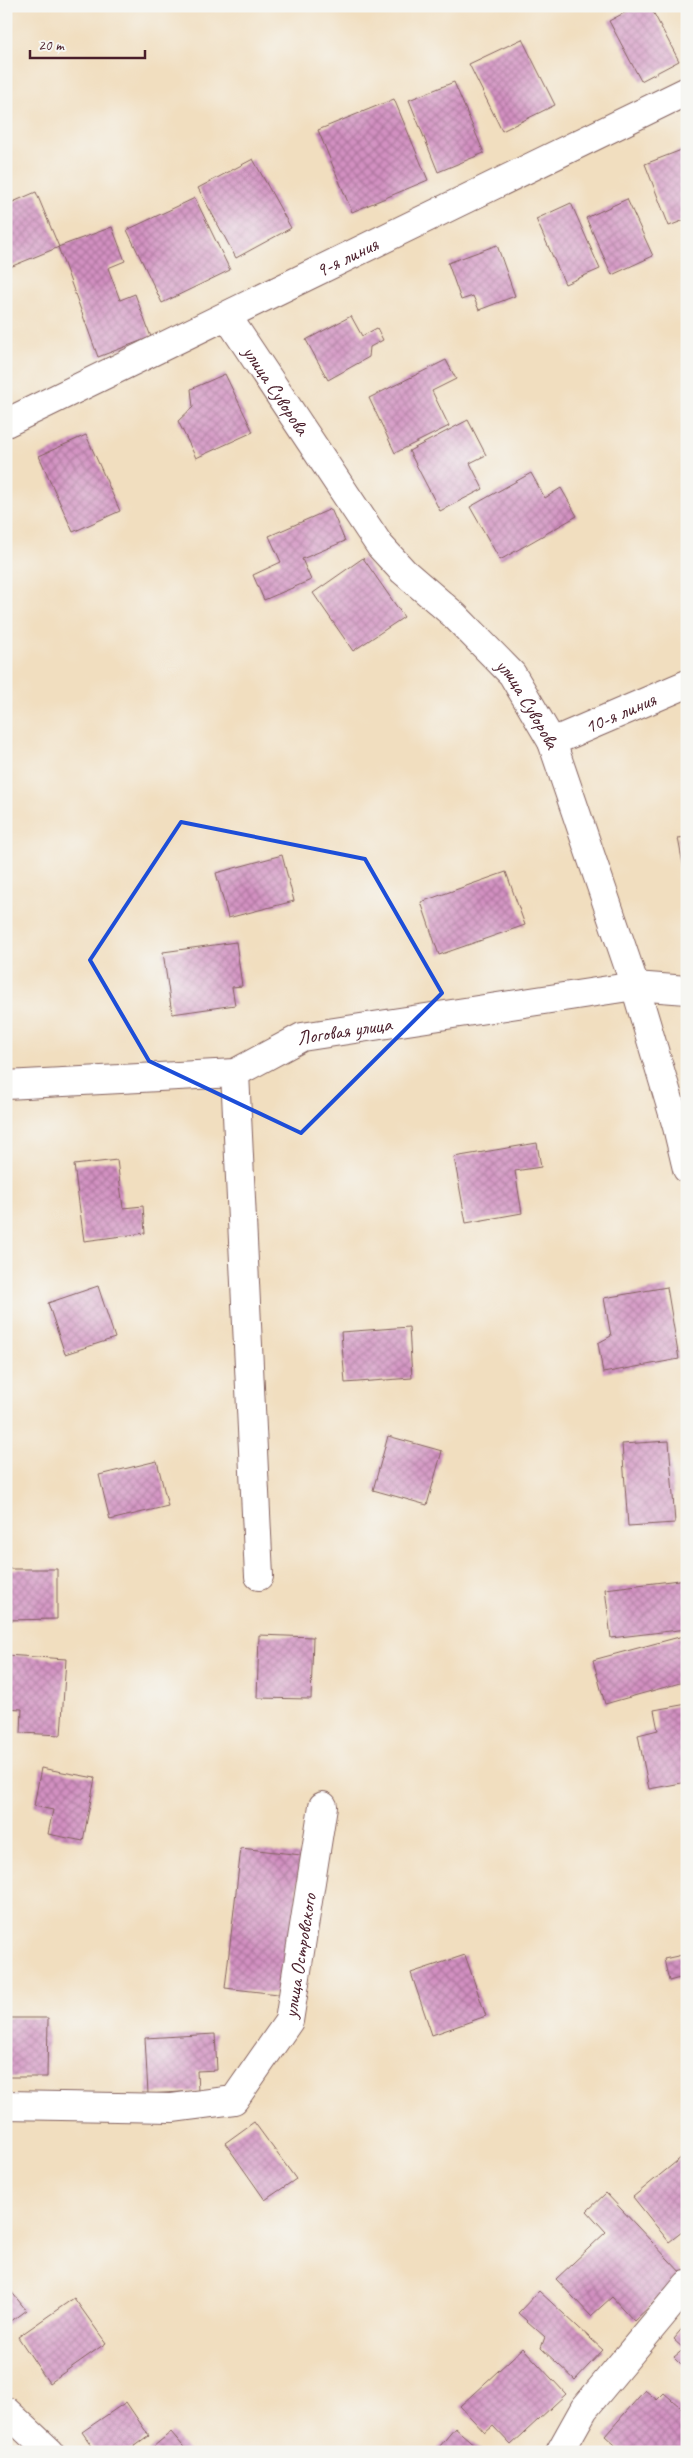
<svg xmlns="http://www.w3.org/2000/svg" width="693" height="2458" viewBox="0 0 693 2458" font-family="Caveat,sans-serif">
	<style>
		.building { fill: url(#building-cross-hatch) }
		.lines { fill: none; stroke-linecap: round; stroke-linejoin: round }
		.minor-casing { stroke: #84625f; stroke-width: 30 }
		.minor { stroke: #fff; stroke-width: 28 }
		.marked { fill: none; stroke: #1d4ed8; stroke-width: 4; stroke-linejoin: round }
		.labels { text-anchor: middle; stroke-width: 5; stroke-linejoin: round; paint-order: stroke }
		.street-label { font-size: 20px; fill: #4a1f2b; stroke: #f6f6f2 }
	</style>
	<defs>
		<pattern id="building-cross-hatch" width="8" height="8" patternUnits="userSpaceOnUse" patternTransform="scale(1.25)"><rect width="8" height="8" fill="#d290c1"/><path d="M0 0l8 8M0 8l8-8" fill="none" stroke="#ac759d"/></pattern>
	</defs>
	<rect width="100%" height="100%" fill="#f6f6f2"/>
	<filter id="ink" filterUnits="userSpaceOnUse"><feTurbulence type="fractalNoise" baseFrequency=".02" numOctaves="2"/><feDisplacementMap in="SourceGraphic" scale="10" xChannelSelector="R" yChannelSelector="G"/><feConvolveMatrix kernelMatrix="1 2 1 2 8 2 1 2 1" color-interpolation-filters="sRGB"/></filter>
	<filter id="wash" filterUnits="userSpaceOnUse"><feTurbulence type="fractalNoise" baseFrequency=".0096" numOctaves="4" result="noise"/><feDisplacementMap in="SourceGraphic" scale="20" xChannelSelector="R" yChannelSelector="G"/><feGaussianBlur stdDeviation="1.12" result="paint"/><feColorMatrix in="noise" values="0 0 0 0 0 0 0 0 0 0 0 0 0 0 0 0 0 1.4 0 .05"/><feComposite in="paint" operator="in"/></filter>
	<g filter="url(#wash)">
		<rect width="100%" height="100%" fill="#f1debf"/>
		<g id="blocks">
			<path class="building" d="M637 6H650L679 61 641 81 609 21Z
				M522 39 555 105 502 131 469 64Z
				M454 82 484 153 438 172 409 100Z
				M394 99 428 180 352 212 318 130Z
				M684 149 687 156V219L669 226 645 164Z
				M253 159 291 228 236 258 198 188Z
				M36 192 59 247 10 267 6 258V205Z
				M195 198 230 270 162 303 127 230Z
				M627 199 653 256 612 275 586 218Z
				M571 203 600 269 565 284 536 219Z
				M112 227 125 261 108 268 120 300 135 294 151 337 98 357 58 247Z
				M497 245 515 296 479 310 473 296 461 300 448 263Z
				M351 316 362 336 377 328 383 340 370 347 369 357 328 380 306 340Z
				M446 360 456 379 432 391 449 426 395 453 369 398Z
				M225 374 253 432 196 458 178 421 193 407 191 389Z
				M468 420 486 455 470 463 483 489 440 511 409 451Z
				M86 435 120 511 73 532 39 456Z
				M531 473 545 498 561 488 577 516 500 560 470 507Z
				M331 509 345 541 302 559 311 580 264 600 253 575 281 562 269 536Z
				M363 558 404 617 353 651 313 593Z
				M687 837V874L685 875 678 838Z
				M282 855 294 901 228 918 216 873Z
				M506 872 525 925 439 955 421 902Z
				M236 942 242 986 232 987 235 1005 172 1014 163 952Z
				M537 1143 541 1167 515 1171 522 1213 466 1223 454 1157Z
				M117 1160 123 1208 143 1206 145 1233 84 1241 74 1165Z
				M98 1286 115 1338 65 1354 48 1303Z
				M667 1287 679 1359 603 1373 598 1343 611 1336 604 1298Z
				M409 1327 412 1378 345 1383 341 1332Z
				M388 1436 442 1451 427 1505 373 1490Z
				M669 1441 675 1523 628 1526 622 1444Z
				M157 1461 168 1506 110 1520 99 1475Z
				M6 1569H57V1619L6 1620Z
				M687 1579V1629L611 1638 605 1589Z
				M259 1635 313 1637 311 1699 257 1698Z
				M683 1636 687 1649V1681L605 1704 593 1660Z
				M6 1655 66 1659 61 1735 21 1733 22 1709 6 1708Z
				M687 1704V1782L649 1789 638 1735 658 1730 654 1710Z
				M41 1768 95 1778 83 1841 48 1834 53 1810 34 1806Z
				M241 1848 301 1855 286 1995 225 1988Z
				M687 1954V1976L669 1981 664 1959Z
				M465 1955 486 2016 432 2035 411 1973Z
				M6 2018H48L47 2077H6Z
				M215 2034 217 2070 197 2071 198 2091 148 2094 145 2038Z
				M254 2122 296 2179 265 2200 225 2143Z
				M682 2157 687 2163V2228L669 2242 633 2197Z
				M606 2193 683 2275 634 2321 612 2297 591 2316 556 2279 606 2232 587 2211Z
				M6 2285 26 2310 6 2325Z
				M539 2291 603 2350 575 2380 541 2348 545 2337 518 2313Z
				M74 2298 106 2343 49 2383 18 2337Z
				M687 2323V2370L674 2357 684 2349 673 2339Z
				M523 2348 566 2394 511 2445 493 2426 485 2433 460 2406Z
				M645 2390 657 2400 664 2393 687 2413V2443L679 2452H623L605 2436Z
				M126 2402 149 2436 127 2452H96L82 2432Z
				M455 2428 483 2452H435Z
				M171 2432 188 2452H147Z"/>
		</g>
	</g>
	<g filter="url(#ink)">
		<use href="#blocks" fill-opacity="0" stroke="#84625f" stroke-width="1"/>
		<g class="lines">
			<defs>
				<g id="minor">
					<path id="s1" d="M227 316 380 546 403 571 454 615 512 674 552 742 635 986 677 1127 687 1169"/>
					<path id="s2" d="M6 423 687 91"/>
					<path id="s3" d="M552 742 687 684"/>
					<path d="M235 1073 259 1576"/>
					<path id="s4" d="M6 1085 235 1073 302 1037 635 986 687 990"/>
					<path id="s5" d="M6 2105 172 2108 234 2100 289 2021 323 1806"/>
					<path d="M6 2411 50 2452"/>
					<path d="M560 2452 584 2409 687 2285"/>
				</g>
			</defs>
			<use href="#minor" class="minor-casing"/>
			<use href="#minor" class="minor"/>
		</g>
	</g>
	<path class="marked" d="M181 822 365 859 442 993 301 1133 149 1061 90 960Z"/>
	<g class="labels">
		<g class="street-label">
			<text dy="7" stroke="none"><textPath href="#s2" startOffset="379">9-я линия</textPath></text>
			<text dy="7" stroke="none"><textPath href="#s1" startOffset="89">улица Суворова</textPath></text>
			<text dy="7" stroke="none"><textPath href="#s1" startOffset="494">улица Суворова</textPath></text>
			<text dy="7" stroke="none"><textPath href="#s3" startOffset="74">10-я линия</textPath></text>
			<text dy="7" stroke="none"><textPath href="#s4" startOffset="348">Логовая улица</textPath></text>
			<text dy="7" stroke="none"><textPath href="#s5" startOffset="391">улица Островского</textPath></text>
		</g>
	</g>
	<rect width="693" height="2458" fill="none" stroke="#f6f6f2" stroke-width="25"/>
	<path d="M30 50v8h115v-8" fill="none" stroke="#4a1f2b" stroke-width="2.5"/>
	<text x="38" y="50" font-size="15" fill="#4a1f2b" stroke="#f6f6f2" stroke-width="4" paint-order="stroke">20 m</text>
</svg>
